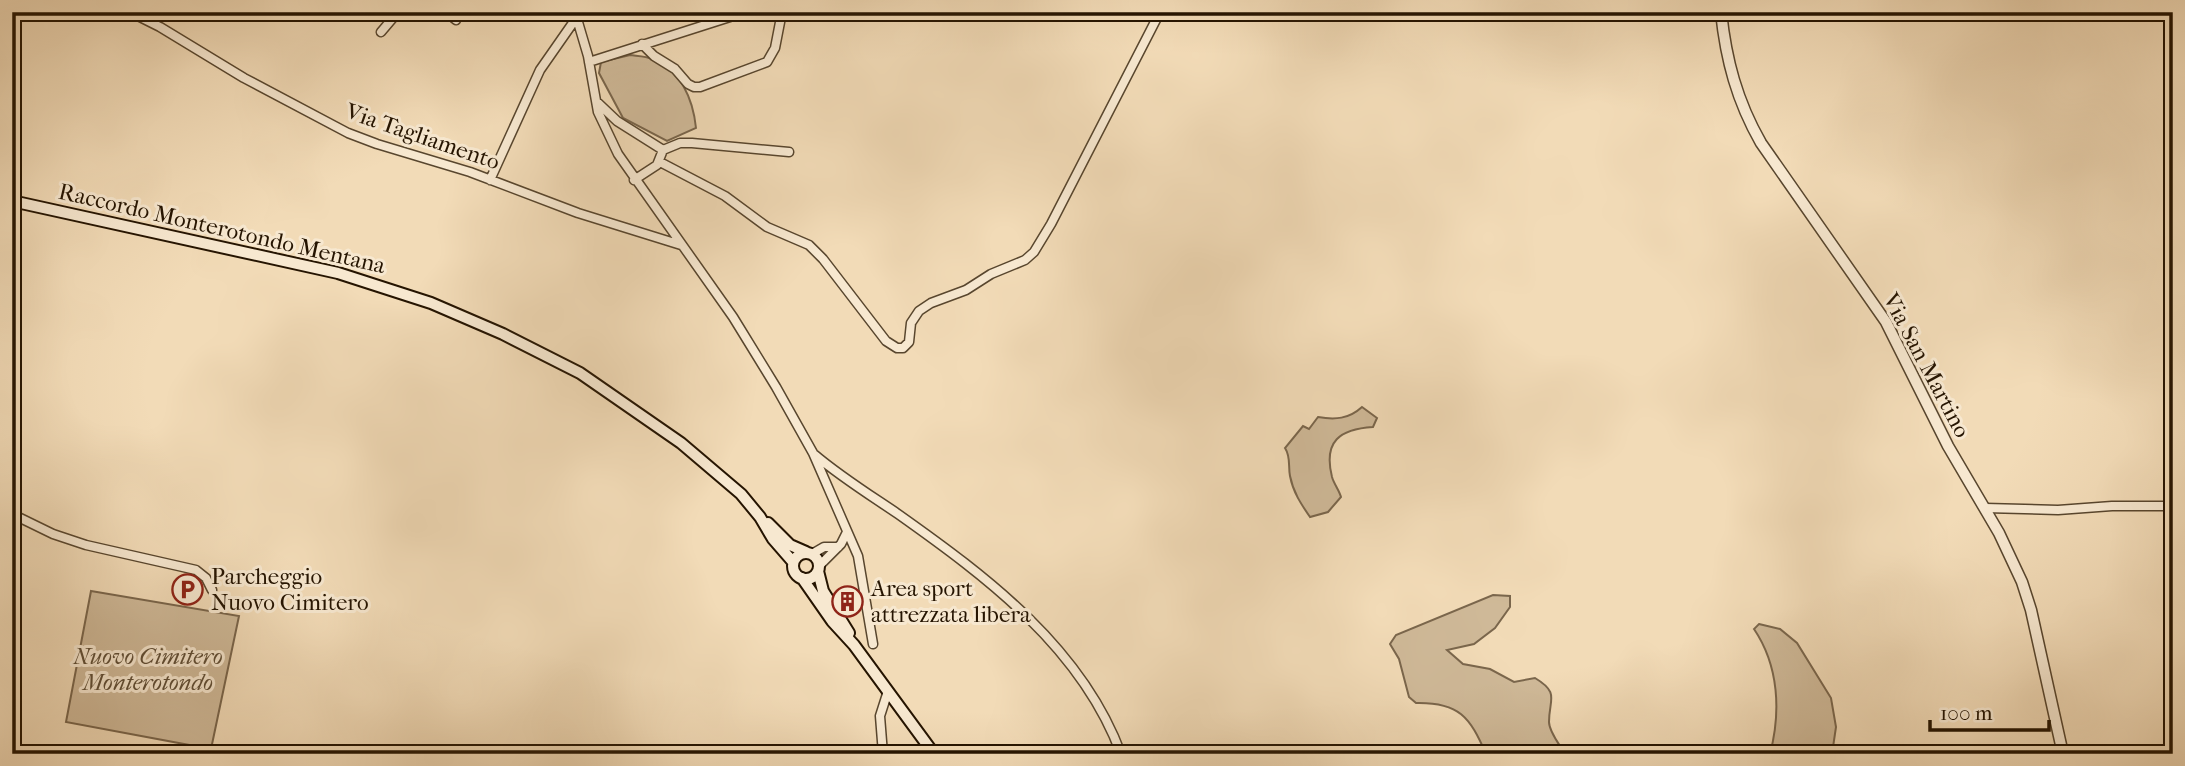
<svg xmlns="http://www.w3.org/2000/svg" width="2185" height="766" viewBox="0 0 2185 766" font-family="'IM FELL French Canon',serif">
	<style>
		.green { fill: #cfb998; stroke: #7a664c; stroke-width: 2 }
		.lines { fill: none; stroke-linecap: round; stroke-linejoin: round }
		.minor-casing { stroke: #58462e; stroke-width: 11 }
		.tertiary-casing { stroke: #58462e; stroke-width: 13 }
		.secondary-casing { stroke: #251401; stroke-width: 14 }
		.minor { stroke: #f7e8d0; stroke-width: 8 }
		.tertiary { stroke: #f7e8d0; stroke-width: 10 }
		.secondary { stroke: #f7e8d0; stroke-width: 10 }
		.labels { text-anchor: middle; stroke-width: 6; stroke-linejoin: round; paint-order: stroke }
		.street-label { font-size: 23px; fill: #251401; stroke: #f7e8d0 }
		.poi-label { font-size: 23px; fill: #251401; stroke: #f7e8d0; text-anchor: start }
		.park-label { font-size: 23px; font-style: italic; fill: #604e36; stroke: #f7e8d0 }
	</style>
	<rect width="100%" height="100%" fill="#f2dbb7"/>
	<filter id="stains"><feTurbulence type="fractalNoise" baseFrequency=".00286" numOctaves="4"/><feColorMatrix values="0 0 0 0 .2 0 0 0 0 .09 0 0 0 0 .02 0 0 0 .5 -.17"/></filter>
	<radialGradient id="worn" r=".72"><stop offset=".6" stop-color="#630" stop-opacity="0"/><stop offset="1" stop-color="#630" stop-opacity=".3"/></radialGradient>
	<path class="green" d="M630 55C637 56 646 56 652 59 681 70 693 99 696 128L667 141 623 118 599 73 601 62Z
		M1362 407 1377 418 1373 427C1340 429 1323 441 1332 477 1334 484 1339 490 1341 497L1328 512 1310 517C1301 504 1293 492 1290 476 1288 466 1291 457 1285 448L1303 426 1309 429 1318 417C1335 420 1349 419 1362 407Z
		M91 591 239 616 211 749 66 722Z
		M1493 595 1510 596V607L1495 628 1474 644 1447 650 1463 664 1490 669 1514 682 1535 678C1560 693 1549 699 1549 722 1549 732 1560 745 1565 754H1486C1470 717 1459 702 1416 703L1409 697 1399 659 1390 644 1396 635Z
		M1759 624 1780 629 1797 643 1831 698 1836 727 1832 754H1770C1781 712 1779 666 1754 629Z"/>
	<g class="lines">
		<defs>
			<path id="minor" d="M130 12 160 27 244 78 348 133 377 144 470 172 578 213 681 245
				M446 12 456 20
				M575 12 588 56 598 112 618 154 733 317 776 387 813 453 858 556 873 644
				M12 14 19 12
				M381 32 398 12
				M642 44 654 56 675 69 688 84 694 87H700L767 62 775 48 782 12
				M589 62 730 17 736 12
				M598 103 617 121 663 150
				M663 150 680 143H692L789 152
				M660 162 725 196 767 227 809 245 823 259 886 341 897 348H903L909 342 911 323 919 311 931 303 966 290 991 274 1025 260 1034 252 1051 224 1160 12
				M490 180 540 70 577 17
				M634 180 657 165 663 150
				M815 455C841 477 870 495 898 514 987 577 1082 648 1121 754
				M1985 508 2058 510 2112 506H2173
				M12 514 53 534 86 545 196 570 206 578 212 590
				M812 554 824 547H838
				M819 566 841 544 847 532
				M883 754 880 716 888 691"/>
			<path id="tertiary" d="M1721 12C1726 60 1737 101 1761 143L1886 322 1948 446 1999 533 2022 582 2031 610 2063 754"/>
			<path id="secondary" d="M12 201 338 273 431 303 503 334 580 373 681 443 741 494 760 517 773 539 793 562
				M768 523 790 545 806 552
				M793 566a13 13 0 1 1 26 0a13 13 0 1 1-26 0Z
				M818 571 823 591 849 633
				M802 578 832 621 854 645 934 754"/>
		</defs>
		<use href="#minor" class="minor-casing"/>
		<use href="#tertiary" class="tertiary-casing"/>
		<use href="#secondary" class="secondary-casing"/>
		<use href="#minor" class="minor"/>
		<use href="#tertiary" class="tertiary"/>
		<use href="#secondary" class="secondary"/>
	</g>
	<defs>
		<symbol id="parking-ring" viewBox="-11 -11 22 22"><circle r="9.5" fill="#f7e8d0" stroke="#8f2418" stroke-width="1.5"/><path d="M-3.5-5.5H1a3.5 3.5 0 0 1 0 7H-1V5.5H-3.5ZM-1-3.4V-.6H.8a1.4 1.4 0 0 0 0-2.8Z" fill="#8f2418"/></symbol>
		<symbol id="building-ring" viewBox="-11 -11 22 22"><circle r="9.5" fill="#f7e8d0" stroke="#8f2418" stroke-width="1.5"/><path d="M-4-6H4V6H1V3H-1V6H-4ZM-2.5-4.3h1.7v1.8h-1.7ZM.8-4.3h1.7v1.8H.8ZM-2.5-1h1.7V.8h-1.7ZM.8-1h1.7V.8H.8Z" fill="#8f2418"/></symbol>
	</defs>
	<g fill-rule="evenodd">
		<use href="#parking-ring" x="170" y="572" width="35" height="35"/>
		<use href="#building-ring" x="830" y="584" width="35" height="35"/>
	</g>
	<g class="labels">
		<g class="street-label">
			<text transform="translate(423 136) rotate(19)" y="8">Via Tagliamento</text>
			<text transform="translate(222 228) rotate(13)" y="8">Raccordo Monterotondo Mentana</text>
			<text transform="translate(1927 365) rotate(62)" y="8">Via San Martino</text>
		</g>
		<g class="poi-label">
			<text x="211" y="584">Parcheggio<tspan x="211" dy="26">Nuovo Cimitero</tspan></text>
			<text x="871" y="596">Area sport<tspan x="871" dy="26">attrezzata libera</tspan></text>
		</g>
		<g class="park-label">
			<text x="148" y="664">Nuovo Cimitero<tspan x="148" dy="26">Monterotondo</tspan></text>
		</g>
	</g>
	<rect width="2185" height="766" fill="none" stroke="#f2dbb7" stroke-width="42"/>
	<rect x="14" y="14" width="2157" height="738" fill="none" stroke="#251401" stroke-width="3.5"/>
	<rect x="21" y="21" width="2143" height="724" fill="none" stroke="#251401" stroke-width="2"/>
	<path d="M1930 720v10h119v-10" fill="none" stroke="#251401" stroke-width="3.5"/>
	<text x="1940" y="720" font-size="21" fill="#251401" stroke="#f7e8d0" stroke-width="5" paint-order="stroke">100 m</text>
	<rect width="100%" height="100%" filter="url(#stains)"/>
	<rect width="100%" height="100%" fill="url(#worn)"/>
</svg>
